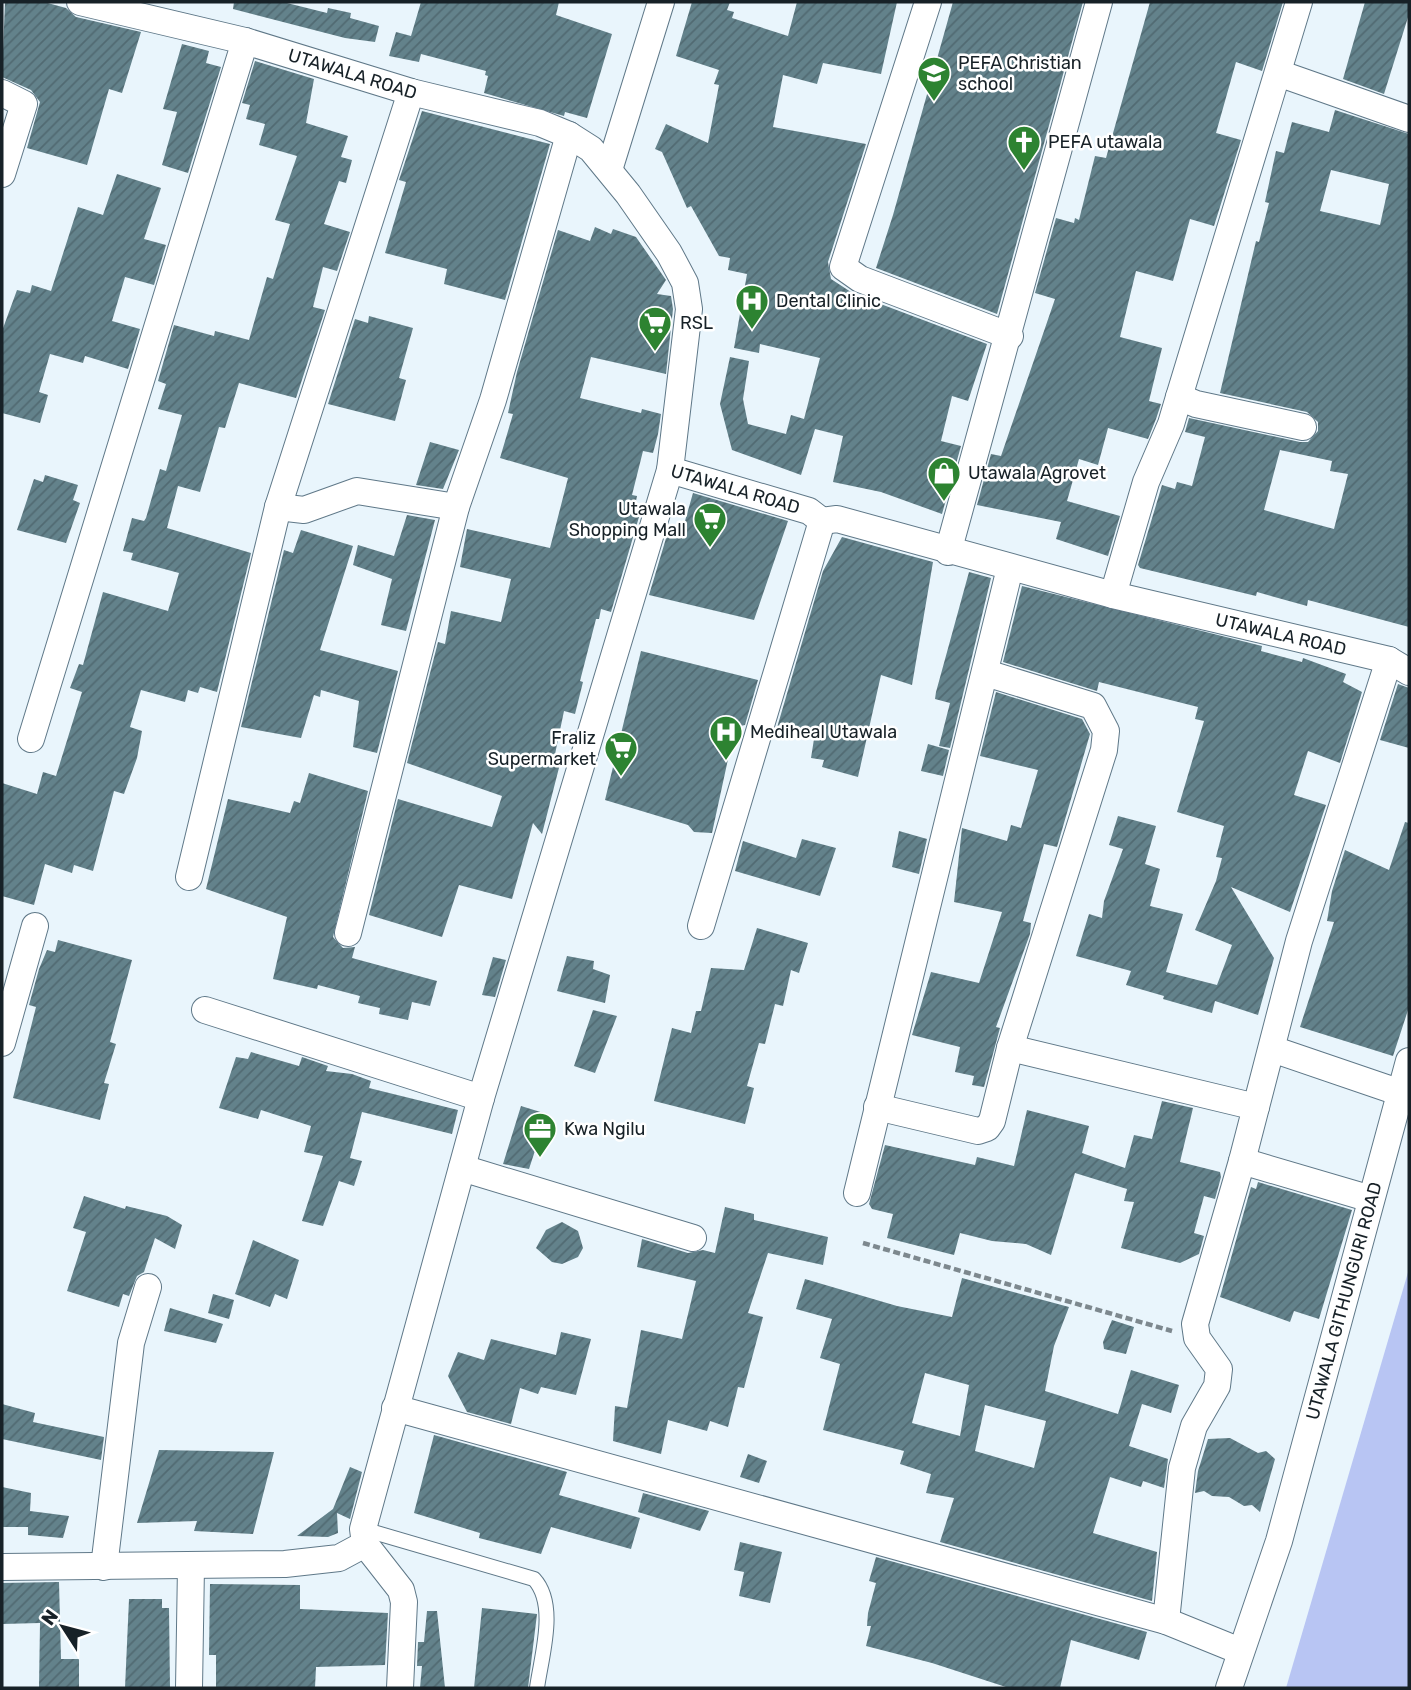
<svg xmlns="http://www.w3.org/2000/svg" width="1411" height="1690" viewBox="0 0 1411 1690" font-family="Rubik,sans-serif">
	<style>
		.grass { fill: #b8c5f3 }
		.building { fill: url(#building-hatch); fill-rule: evenodd }
		.lines { fill: none; stroke-linecap: round; stroke-linejoin: round }
		.service-casing { stroke: #5f7888; stroke-width: 16 }
		.minor-casing { stroke: #5f7888; stroke-width: 28 }
		.path { stroke: #7d888e; stroke-width: 4.5; stroke-dasharray: 7 3.5; stroke-linecap: butt }
		.service { stroke: #fff; stroke-width: 14 }
		.minor { stroke: #fff; stroke-width: 26 }
		.labels { text-anchor: middle; stroke-width: 5; stroke-linejoin: round; paint-order: stroke }
		.poi-label { font-size: 18px; fill: #172127; stroke: #fff; text-anchor: start }
		.street-label { font-size: 18px; fill: #172127; stroke: #fff }
	</style>
	<defs>
		<pattern id="building-hatch" width="6" height="6" patternUnits="userSpaceOnUse" patternTransform="scale(1.75)"><rect width="6" height="6" fill="#63828b"/><path d="M-1 1l2-2M0 6l6-6M5 7l2-2" fill="none" stroke="#516a72"/></pattern>
	</defs>
	<rect width="100%" height="100%" fill="#e9f5fc"/>
	<path class="grass" d="M1409 1269V1688H1286Z"/>
	<path class="building" d="M5 2H44L66 8 76 17 141 32 122 93 109 89 87 165 27 148 40 102 31 90 2 77Z
		M234 2H283L327 13 328 8 351 13 350 18 379 26 375 42 345 38 233 9Z
		M421 2H559L556 15 612 34 587 118 565 112 564 116 484 93 488 76 485 75 486 71 421 54 419 62 389 56 396 32 411 36Z
		M692 2H730L727 10 734 12 732 18 788 36 797 2H897L881 74 823 63 817 84 783 75 773 127 866 144 828 262 831 279 854 294 987 344 968 401 952 396 941 441 961 446 942 514 881 492 833 482 843 436 815 429 801 475 732 450 720 404 730 357 749 361 743 399 748 424 786 434 791 415 804 419 820 358 760 344 759 353 734 348 747 274 728 270 730 258 719 256 691 206 687 208 662 152 655 149 666 124 708 143 719 85 714 84 719 70 676 56Z
		M953 2H1083L997 314 876 268 893 215Z
		M1150 2H1283L1262 71 1236 62 1216 133 1241 140 1214 226 1190 219 1173 281 1136 271 1120 337 1162 348 1149 401 1161 404 1156 419 1148 439 1108 428 1098 465 1079 459 1067 501 1120 516 1108 556 1056 539 1061 522 977 505 991 454 1001 456 1055 299 1035 293 1056 218 1074 223 1075 218 1079 220 1095 156 1106 158Z
		M1365 2H1409V14L1384 94 1343 79Z
		M182 44 209 51 206 63 221 67 188 173 162 165 177 112 163 109Z
		M255 61 314 79 306 123 348 136 341 157 352 160 346 183 339 181 324 224 350 232 337 271 323 267 313 307 325 310 296 398 239 383 225 428 219 427 200 492 178 486 167 528 251 553 217 692 200 687 198 693 188 690 185 702 141 690 130 727 142 731 137 758 124 794 114 791 93 871 74 865 72 873 45 864 34 905 2 896V783L37 794 43 772 56 776 82 692 70 688 79 664 83 665 103 592 168 611 179 573 131 560 133 553 123 551 132 518 144 521 146 518 160 469 166 471 182 415 158 409 166 384 158 381 174 325 214 336 215 331 249 340 267 277 273 279 290 224 275 220 297 156 259 145 265 124 246 119 250 105 242 103Z
		M1335 110 1409 134V627L1308 600 1307 606 1257 592 1256 596 1140 568 1138 565 1162 485 1175 489 1177 482 1192 486 1205 437 1185 432 1189 418 1300 442H1308L1318 431V422L1307 412 1220 393 1256 241 1259 242 1269 203 1265 202 1276 151 1284 153 1292 122 1329 132ZM1331 170 1389 184 1380 225 1320 211ZM1280 450 1332 461 1330 471 1348 474 1334 529 1264 510Z
		M422 111 550 144 505 300 444 284 447 269 385 253 406 182 399 180Z
		M117 174 161 188 144 239 166 245 154 285 125 277 112 321 140 329 128 369 85 356 83 363 50 354 39 392 48 395 40 423 2 413V331L17 290 30 293 32 285 51 291 78 207 103 215Z
		M595 227 611 234 613 229 636 237 666 280 657 294 671 296 673 309 666 374 591 357 580 398 641 413 642 409 661 414 658 434 653 453 643 451 632 495 637 496 633 516 639 517 611 612 601 609 599 619H596L580 681 583 682 575 714 564 711 554 759 561 760 542 834 533 823 512 899 459 885 442 937 369 915 398 799 492 827 502 796 407 763 438 642 445 644 451 611 501 622 511 579 460 567 467 529 550 548 568 478 500 458 513 414 508 413 517 372 558 230 590 241Z
		M369 316 413 328 399 378 406 380 395 421 328 404 355 319 368 323Z
		M430 442 459 450 443 489 416 485Z
		M45 475 78 485 73 500 80 503 66 543 17 530 34 479 43 482Z
		M693 493 788 521 754 620 649 595 670 525 683 528Z
		M407 515 435 520 406 631 381 625 392 579 353 565 358 545 394 556Z
		M301 530 353 546 320 650 398 671 377 753 353 747 359 701 321 690 320 697 314 695 301 738 241 727 284 550 293 553Z
		M842 537 933 562 912 685 881 675 858 777 822 767 824 760 811 758 814 739 776 731 823 571Z
		M969 572 991 578 950 748 939 746 950 703 935 699 936 692Z
		M1022 586 1262 646 1261 651 1302 662 1303 658 1346 674 1343 682 1362 692 1340 763 1308 751 1294 795 1326 805 1290 912 1231 887 1274 958 1258 1015 1215 1001 1212 1013 1163 999 1164 996 1126 985 1131 971 1076 956 1089 914 1102 918 1104 901 1123 849 1109 845 1118 816 1156 826 1145 864 1160 869 1150 906 1183 914 1166 972 1217 985 1232 945 1195 930 1216 881 1222 858 1216 857 1224 826 1177 812 1204 721 1195 719 1198 707 1099 682 1097 691 1003 662Z
		M641 651 758 680 745 725 735 727 712 833 694 832 688 825 605 800Z
		M1398 684 1409 688V748L1380 740Z
		M996 692 1082 719 1090 734 1057 847 1044 844 1023 921 1031 923 1030 934 996 1027 1000 1028 984 1087 972 1085 974 1076 955 1072 960 1047 912 1035 931 972 979 983 1002 912 954 902 962 828 1007 841 1011 825 1021 828 1038 770 980 756Z
		M928 744 949 750 943 776 921 771Z
		M309 773 368 791 333 937 343 948 355 947 352 958 437 981 430 1006 412 1002 408 1020 379 1014 380 1008 358 1003 360 996 318 985 317 989 273 979 287 917 206 889 228 799 290 813 294 801 300 803Z
		M1405 822 1409 823V1007L1393 1056 1300 1027 1334 922 1327 921 1332 891 1345 850 1389 870Z
		M899 831 927 839 919 874 892 867Z
		M802 839 836 848 820 896 735 871 743 841 796 858Z
		M757 928 808 943 799 973 791 970 783 1006 775 1004 765 1044 759 1043 747 1086 754 1088 745 1124 654 1101 672 1028 691 1033 696 1011H701L711 968 744 970Z
		M58 940 132 960 110 1042 116 1044 104 1083 109 1084 100 1120 13 1098 36 1007 29 1005 39 969 47 950 55 952Z
		M567 956 594 961 593 969 610 975 605 1003 557 991Z
		M493 957 506 960 495 997 482 995Z
		M593 1010 617 1016 595 1073 574 1066Z
		M251 1052 299 1066 302 1057 328 1066 326 1071 352 1074 371 1081 369 1088 458 1110 452 1134 362 1112 350 1158 362 1161 354 1186 339 1181 323 1226 302 1221 323 1156 304 1152 311 1126 261 1110 258 1119 219 1108 236 1057 248 1059Z
		M1162 1101 1193 1108 1180 1162 1220 1172 1221 1177 1215 1199 1204 1196 1194 1233 1204 1236 1199 1254 1180 1263 1121 1248 1134 1202 1124 1201 1127 1189 1075 1173 1051 1255 1026 1244 992 1241 960 1233 954 1255 887 1238 893 1214 872 1209 869 1204 885 1145 975 1165 977 1157 1014 1166 1027 1110 1089 1126 1082 1153 1125 1168 1134 1135 1152 1139Z
		M521 1106 547 1114 529 1169 503 1164Z
		M1258 1182 1352 1210 1319 1319 1294 1311 1290 1322 1220 1297 1251 1187 1256 1189Z
		M84 1196 125 1209 126 1206 167 1216 182 1225 175 1249 155 1238 144 1272 137 1276 129 1296 123 1294 119 1307 67 1291 86 1232 73 1228Z
		M725 1207 754 1214V1220L828 1237 823 1265 768 1253 748 1313 763 1317 744 1388 738 1387 728 1427 710 1421 707 1431 668 1420 661 1454 613 1441 615 1406 627 1408 641 1330 682 1339 696 1281 637 1267 642 1239 688 1253 703 1250 715 1253Z
		M562 1222 578 1231 583 1248 578 1257 562 1264 552 1262 536 1248 546 1230Z
		M253 1240 299 1260 287 1299 275 1294 270 1307 235 1294Z
		M962 1278 1069 1307 1054 1346 1045 1391 1118 1414 1131 1370 1179 1385 1171 1413 1142 1404 1129 1446 1168 1459 1164 1488 1143 1481 1141 1487 1110 1477 1093 1533 1157 1552 1152 1601 940 1542 954 1498 926 1493 931 1474 900 1464 904 1451 823 1430 840 1364 820 1358 832 1319 796 1309 805 1279 897 1306 952 1317ZM925 1373 969 1385 960 1436 912 1423ZM985 1405 1046 1421 1034 1468 975 1451Z
		M213 1294 234 1300 229 1319 208 1313Z
		M170 1308 223 1324 216 1343 164 1331Z
		M1112 1320 1134 1327 1126 1354 1104 1349 1103 1342Z
		M561 1332 591 1339 576 1395 541 1387 538 1394 520 1388 511 1424 467 1412 448 1376 458 1352 484 1360 491 1339 556 1355Z
		M2 1404 35 1413 33 1422 104 1437 101 1460 2 1439Z
		M434 1435 567 1472 559 1495 640 1518 631 1549 551 1527 541 1554 479 1538 480 1533 414 1513Z
		M1230 1438 1258 1453 1266 1451 1275 1459 1260 1512 1252 1505 1244 1506 1229 1497 1212 1496 1204 1491 1195 1493 1198 1471 1208 1439Z
		M159 1450 274 1452 253 1534 194 1531 197 1521 137 1523Z
		M748 1454 767 1461 759 1483 740 1477Z
		M350 1467 362 1472 350 1519 337 1513 338 1533 328 1537 297 1536 333 1509Z
		M2 1487 31 1493 30 1511 69 1516 63 1538 28 1535V1527H2Z
		M643 1493 709 1511 700 1531 638 1512Z
		M740 1542 782 1552 770 1603 739 1596 744 1572 734 1570Z
		M876 1557 1147 1632 1139 1660 1071 1640 1060 1688H1009L932 1663 866 1646 871 1626H867L868 1613 876 1583 869 1581Z
		M59 1582 61 1659H79V1688H39L40 1623 2 1624V1583Z
		M210 1584 300 1585V1609L388 1613 385 1665 316 1667 315 1688H216V1655H209Z
		M129 1599H162V1608H169L170 1688H125Z
		M482 1608 537 1614 528 1688H474Z
		M427 1611H437L445 1688H420L422 1666H417L418 1642H424Z"/>
	<g class="lines">
		<defs>
			<path id="service" d="M363 1529 534 1579C558 1605 541 1657 537 1688"/>
			<g id="minor">
				<path id="s1" d="M80 2 245 41 411 92 540 123 569 135 591 149 628 194 669 253 685 283 689 309 670 470 809 511 822 521 837 519 1113 595 1389 660 1409 672"/>
				<path d="M928 2 843 267 860 279 1010 336"/>
				<path d="M1299 2 1179 397 1196 404 1303 427"/>
				<path d="M1278 73 1409 119"/>
				<path d="M2 93 24 104 2 174"/>
				<path d="M609 170 661 2"/>
				<path d="M278 507 304 510 357 491 456 507"/>
				<path d="M948 552 1099 2"/>
				<path d="M1113 595 1146 482 1171 424 1179 397"/>
				<path d="M31 739 245 41"/>
				<path d="M189 877 278 507 411 92"/>
				<path d="M701 926 822 521"/>
				<path d="M348 933 456 507 493 400 569 135"/>
				<path d="M205 1010 481 1098"/>
				<path d="M2 1043 35 926"/>
				<path d="M1010 1048 1256 1107"/>
				<path d="M1272 1049 1401 1093"/>
				<path d="M877 1107 978 1131 987 1128 992 1121 1010 1048 1104 750 1106 731 1093 706 986 673"/>
				<path d="M1242 1161 1371 1199"/>
				<path d="M462 1168 693 1238"/>
				<path d="M857 1193 1010 568"/>
				<path d="M395 1408 1166 1621 1240 1651"/>
				<path d="M365 1544 401 1590 404 1602 400 1688"/>
				<path d="M2 1567 285 1564 339 1558 365 1544 363 1529 481 1098 670 470"/>
				<path d="M104 1567 131 1343 148 1287"/>
				<path d="M1166 1621 1182 1468 1194 1426 1217 1386 1219 1369 1197 1338 1195 1324 1242 1161 1299 941 1389 660"/>
				<path d="M189 1688 191 1566"/>
				<path id="s2" d="M1229 1688 1279 1541 1409 1061"/>
			</g>
		</defs>
		<use href="#service" class="service-casing"/>
		<use href="#minor" class="minor-casing"/>
		<path class="path" d="M863 1243 1172 1331"/>
		<use href="#service" class="service"/>
		<use href="#minor" class="minor"/>
	</g>
	<defs>
		<symbol id="school-pin" viewBox="-11 -11 22 30"><path d="M0 17L-7.5 6A9.5 9.5 0 1 1 7.5 6Z" fill="#2d8331" stroke="#fff"/><path d="M0-5L7-2L0 1L-7-2ZM-4 1L0 2.5L4 1V4Q0 6-4 4Z" fill="#fff"/></symbol>
		<symbol id="church-pin" viewBox="-11 -11 22 30"><path d="M0 17L-7.5 6A9.5 9.5 0 1 1 7.5 6Z" fill="#2d8331" stroke="#fff"/><path d="M-1.2-6h2.4v3.5h3.3v2.4h-3.3V6h-2.4V-.1h-3.3v-2.4h3.3Z" fill="#fff"/></symbol>
		<symbol id="hospital-pin" viewBox="-11 -11 22 30"><path d="M0 17L-7.5 6A9.5 9.5 0 1 1 7.5 6Z" fill="#2d8331" stroke="#fff"/><path d="M-5-5h3v3.5h4V-5h3V5h-3V1.5h-4V5h-3Z" fill="#fff"/></symbol>
		<symbol id="supermarket-pin" viewBox="-11 -11 22 30"><path d="M0 17L-7.5 6A9.5 9.5 0 1 1 7.5 6Z" fill="#2d8331" stroke="#fff"/><path d="M-6-5.5h2.5l.6 2H6L4.5 2H-2.5L-4.4-4H-6ZM-1.5 3.2a1.3 1.3 0 1 0 .1 0ZM3 3.2a1.3 1.3 0 1 0 .1 0Z" fill="#fff"/></symbol>
		<symbol id="shop-pin" viewBox="-11 -11 22 30"><path d="M0 17L-7.5 6A9.5 9.5 0 1 1 7.5 6Z" fill="#2d8331" stroke="#fff"/><path d="M-5-2.5h2.3a2.7 3.5 0 0 1 5.4 0H5L5.5 6h-11ZM-1.5-2.5h3a1.5 2.3 0 0 0-3 0Z" fill="#fff"/></symbol>
		<symbol id="office-pin" viewBox="-11 -11 22 30"><path d="M0 17L-7.5 6A9.5 9.5 0 1 1 7.5 6Z" fill="#2d8331" stroke="#fff"/><path d="M-6-3h4V-5.5h4V-3h4V5H-6ZM-1-4.5V-3h2v-1.5ZM-6 0V1H6V0Z" fill="#fff"/></symbol>
	</defs>
	<g fill-rule="evenodd">
		<use href="#school-pin" x="915" y="54" width="38" height="52"/>
		<use href="#church-pin" x="1005" y="123" width="38" height="52"/>
		<use href="#hospital-pin" x="733" y="282" width="38" height="52"/>
		<use href="#supermarket-pin" x="636" y="304" width="38" height="52"/>
		<use href="#shop-pin" x="925" y="454" width="38" height="52"/>
		<use href="#supermarket-pin" x="691" y="500" width="38" height="52"/>
		<use href="#hospital-pin" x="707" y="713" width="38" height="52"/>
		<use href="#supermarket-pin" x="602" y="729" width="38" height="52"/>
		<use href="#office-pin" x="521" y="1110" width="38" height="52"/>
	</g>
	<g class="labels">
		<g class="poi-label">
			<text x="958" y="69">PEFA Christian<tspan x="958" dy="21">school</tspan></text>
			<text x="1048" y="148">PEFA utawala</text>
			<text x="776" y="307">Dental Clinic</text>
			<text x="680" y="329">RSL</text>
			<text x="968" y="479">Utawala Agrovet</text>
			<text x="686" y="515" text-anchor="end">Utawala<tspan x="686" dy="21">Shopping Mall</tspan></text>
			<text x="750" y="738">Mediheal Utawala</text>
			<text x="596" y="744" text-anchor="end">Fraliz<tspan x="596" dy="21">Supermarket</tspan></text>
			<text x="564" y="1135">Kwa Ngilu</text>
		</g>
		<g class="street-label">
			<text dy="6" stroke="none"><textPath href="#s1" startOffset="282">UTAWALA ROAD</textPath></text>
			<text dy="6" stroke="none"><textPath href="#s1" startOffset="954">UTAWALA ROAD</textPath></text>
			<text dy="6" stroke="none"><textPath href="#s1" startOffset="1521">UTAWALA ROAD</textPath></text>
			<text dy="6" stroke="none"><textPath href="#s2" startOffset="404">UTAWALA GITHUNGURI ROAD</textPath></text>
		</g>
	</g>
	<rect width="1411" height="1690" fill="none" stroke="#172127" stroke-width="7"/>
	<g transform="translate(63 1627) rotate(306)" stroke="#ffffff" stroke-width="5" paint-order="stroke">
	<path d="M0-5L12 26L0 18L-12 26Z" fill="#172127"/>
	<text y="-10" font-size="19" font-weight="bold" text-anchor="middle" fill="#172127">N</text>
	</g>
</svg>
